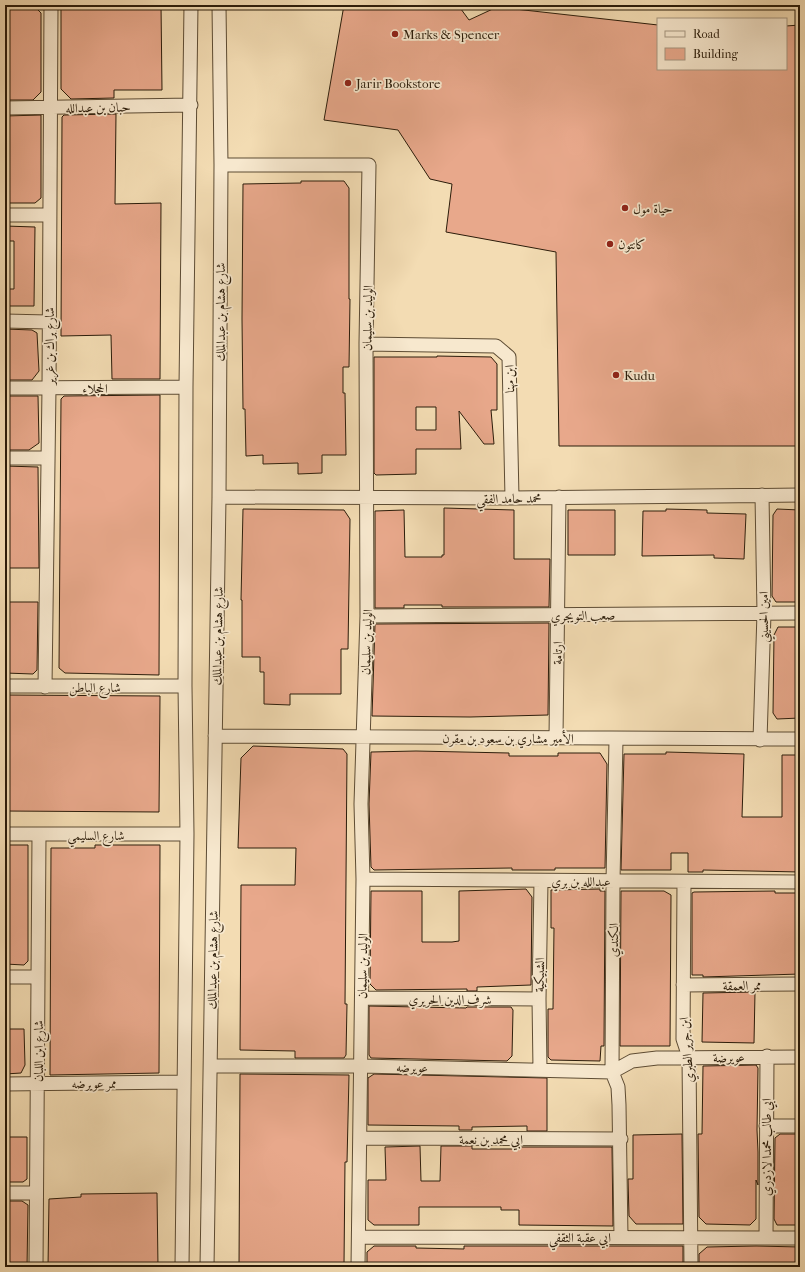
<svg xmlns="http://www.w3.org/2000/svg" width="805" height="1272" viewBox="0 0 805 1272" font-family="'IM FELL French Canon',Amiri,serif">
	<style>
		.building { fill: #e8a88b; stroke: #2b1c0a; fill-rule: evenodd }
		.lines { fill: none; stroke-linecap: round; stroke-linejoin: round }
		.minor-casing { stroke: #5d4c34; stroke-width: 15 }
		.minor { stroke: #f7e8ce; stroke-width: 13 }
		.poi-dot { fill: #8f2418; stroke: #f7e8ce; stroke-width: 1.5 }
		.labels { text-anchor: middle; stroke-width: 3.5; stroke-linejoin: round; paint-order: stroke }
		.poi-label { font-size: 13px; fill: #2b1c0a; stroke: #f7e8ce; text-anchor: start }
		.street-label { font-size: 13px; fill: #2b1c0a; stroke: #f7e8ce }
	</style>
	<rect width="100%" height="100%" fill="#f3dcb3"/>
	<filter id="stains"><feTurbulence type="fractalNoise" baseFrequency=".005" numOctaves="4"/><feColorMatrix values="0 0 0 0 .2 0 0 0 0 .09 0 0 0 0 .02 0 0 0 .5 -.17"/></filter>
	<radialGradient id="worn" r=".72"><stop offset=".6" stop-color="#630" stop-opacity="0"/><stop offset="1" stop-color="#630" stop-opacity=".3"/></radialGradient>
	<path class="building" d="M61 5H161L162 90H114V98L71 99 61 89Z
		M344 5H458L469 20 497 7 658 25V69H786V26L800 25V446H559L556 252 446 232 452 184 430 179 398 130 324 120Z
		M5 8H36L41 13V92L33 100H5Z
		M116 114 115 204 161 203 160 379H112L111 335 61 336 62 117 64 115Z
		M41 115V198L35 203H5V116Z
		M301 181H344L349 188V299H350L349 367H343V393H345L346 455H322V473L298 474V463L263 464V455L246 456 245 409H243L242 319 243 184 301 183Z
		M5 226 35 227 34 306H5V289H14V241H5Z
		M5 329 32 330 37 333 39 371 32 380H5Z
		M437 356 491 357 497 364V410H491L494 444H484L459 411 461 449H416V474L376 475 374 473V357H437ZM416 407H436V430H416Z
		M160 395 159 675 65 673 59 668 61 399 64 396Z
		M5 396H38L39 443 29 450H5Z
		M5 466 38 467 39 568H5Z
		M444 508 514 510V559H550L549 607H442V605H404V608H375V511L404 510 405 557H442V555H444Z
		M243 509 344 510 350 519 348 649H341V694H290V705L264 704V672H260V657H242V600H241Z
		M666 509 707 510V513L746 514 744 559 714 558V555L642 556 643 511H666Z
		M777 509 800 510V602H776L772 596 773 515Z
		M568 510H615V555H568Z
		M5 602H38L37 670 33 674 5 673Z
		M549 623 548 715 470 717 372 716 375 624Z
		M778 627H800V718L777 719 773 713 774 635Z
		M5 695 160 696 159 812 5 811Z
		M253 746 343 749 347 754 345 1004H347L346 1055 344 1058H295V1051L240 1050 241 885H295L296 848H238L241 758Z
		M416 751 509 753V756H558V753H600L607 764 605 868H555V870H512V868L374 870 371 867 369 804 371 752Z
		M666 752 744 754 742 817H782V755H800V872L703 870V872H688V853H671V870H621L624 754H666Z
		M5 845H28V961L24 965 5 964Z
		M95 845H160L159 1073 50 1075 51 848H95Z
		M526 889 532 897 531 985 477 987V991H467V989L376 990 370 984 371 891H422V942H452L459 941V891Z
		M600 889V891H605L604 1046H601L600 1061 551 1060 548 1057V1009H553L554 928H551V890Z
		M621 891H664L671 895 670 1046H620Z
		M775 891V893H800V974L703 977V975H692V893L694 892Z
		M755 992 754 1043 702 1042 703 993Z
		M369 1006 466 1008 467 1007H511L513 1010 512 1056 507 1061 371 1058 369 1055Z
		M5 1029H24L25 1065 21 1073 5 1074Z
		M756 1065 758 1068 757 1130 758 1152V1185L756 1180V1219L750 1225 706 1224 699 1217 698 1134H702L703 1066Z
		M240 1074 349 1075 347 1162H345L344 1264H288V1267H239Z
		M374 1074 547 1078V1131H527V1126L472 1127V1130H459V1126L368 1125V1078Z
		M682 1134 683 1224H636L629 1216 628 1179H633V1135Z
		M780 1134H800V1225H777L774 1219 775 1138Z
		M5 1137H27V1179L23 1182H5Z
		M420 1146 421 1181H440L441 1146H472V1149H520V1147H612L613 1226 519 1225V1210H501V1207H419V1225H374L368 1220V1180H386L385 1147Z
		M157 1193 158 1267H48L49 1199 81 1197V1194Z
		M5 1201H22L28 1205 27 1267H5Z
		M374 1246H416V1248L464 1249V1246H683V1267H367V1252Z
		M756 1246 800 1247V1267H699V1254L707 1247Z"/>
	<g class="lines">
		<defs>
			<path id="minor" d="M5 108 191 105
				M221 165H369L366 344 367 616 361 804 363 879 358 1267
				M5 215H48
				M5 321 48 322
				M366 344 496 346 509 357 512 498
				M5 388 186 387
				M5 458H48
				M219 497 512 498 800 495
				M367 616 800 613
				M5 686H185
				M45 687 49 388 51 5
				M215 736 800 739
				M556 737 559 497
				M616 740 613 881 612 1072 618 1087 619 1105 621 1237
				M760 740 764 613 762 495
				M5 834H187
				M363 879 800 882
				M684 882 683 1039 689 1057 691 1267
				M5 977H38
				M683 985 800 984
				M362 998 539 999
				M211 1066H361L612 1072 632 1061 657 1058 800 1057
				M540 1069 539 999 541 881
				M5 1084 183 1082
				M766 1126H800
				M360 1138 621 1139
				M5 1193H36
				M359 1237 800 1238
				M766 1238 767 1056
				M36 1267 39 835
				M182 1267 187 834 185 686 186 387 191 5
				M207 1267 219 497 221 165 219 5"/>
		</defs>
		<use href="#minor" class="minor-casing"/>
		<use href="#minor" class="minor"/>
	</g>
	<g class="poi-dot">
		<circle cx="395" cy="34" r="4"/>
		<circle cx="348" cy="83" r="4"/>
		<circle cx="625" cy="208" r="4"/>
		<circle cx="610" cy="244" r="4"/>
		<circle cx="616" cy="375" r="4"/>
	</g>
	<g class="labels">
		<g class="poi-label">
			<text x="403" y="39">Marks &amp; Spencer</text>
			<text x="356" y="88">Jarir Bookstore</text>
			<text x="633" y="213">حياة مول</text>
			<text x="618" y="249">كانتون</text>
			<text x="624" y="380">Kudu</text>
		</g>
		<g class="street-label">
			<text transform="translate(98 107) rotate(-1)" y="5">حبان بن عبدالله</text>
			<text transform="translate(220 312) rotate(-90)" y="5">شارع هشام بن عبدالملك</text>
			<text transform="translate(367 318) rotate(-89)" y="5">الوليد بن سليمان</text>
			<text transform="translate(49 346) rotate(-90)" y="5">شارع براك بن غرير</text>
			<text transform="translate(509 379) rotate(-91)" y="5">ابن مهنا</text>
			<text x="95" y="393">الحجلاء</text>
			<text transform="translate(509 498) rotate(-1)" y="5">محمد حامد الفقي</text>
			<text transform="translate(583 615) rotate(-1)" y="5">صعب التويجري</text>
			<text transform="translate(763 617) rotate(-90)" y="5">امين الحسيني</text>
			<text transform="translate(217 636) rotate(-89)" y="5">شارع هشام بن عبدالملك</text>
			<text transform="translate(366 642) rotate(-88)" y="5">الوليد بن سليمان</text>
			<text transform="translate(557 653) rotate(-89)" y="5">ارتامة</text>
			<text x="95" y="692">شارع الباطن</text>
			<text x="508" y="743">الأمير مشاري بن سعود بن مقرن</text>
			<text x="96" y="840">شارع السليمي</text>
			<text x="581" y="886">عبدالله بن بري</text>
			<text transform="translate(613 940) rotate(-90)" y="5">الكندي</text>
			<text transform="translate(212 960) rotate(-89)" y="5">شارع هشام بن عبدالملك</text>
			<text transform="translate(362 966) rotate(-89)" y="5">الوليد بن سليمان</text>
			<text transform="translate(539 975) rotate(-89)" y="5">الشبيكية</text>
			<text transform="translate(742 985) rotate(-1)" y="5">ممر العمقة</text>
			<text x="450" y="1004">شرف الدين الحريري</text>
			<text transform="translate(686 1050) rotate(-95)" y="5">ابن جرير الطبري</text>
			<text transform="translate(38 1051) rotate(-90)" y="5">شارع ابن اللبان</text>
			<text transform="translate(729 1057) rotate(-1)" y="5">عويرضة</text>
			<text transform="translate(412 1067) rotate(1)" y="5">عويرضه</text>
			<text x="94" y="1088">ممر عويرضه</text>
			<text x="491" y="1144">ابي محمد بن نعمة</text>
			<text transform="translate(766 1147) rotate(-90)" y="5">ابي طالب محمدا لازدري</text>
			<text x="580" y="1242">ابي عقبة الثقفي</text>
		</g>
	</g>
	<rect width="805" height="1272" fill="none" stroke="#f3dcb3" stroke-width="20"/>
	<rect x="6" y="6" width="793" height="1260" fill="none" stroke="#2b1c0a" stroke-width="2"/>
	<rect x="10" y="10" width="785" height="1252" fill="none" stroke="#2b1c0a"/>
	<rect x="657" y="18" width="130" height="52" fill="#f7e8ce" stroke="#a59680"/>
	<rect x="665" y="31" width="20" height="6" fill="#f7e8ce" stroke="#a59680"/>
	<text x="693" y="38" font-size="12" fill="#2b1c0a">Road</text>
	<rect x="665" y="48" width="20" height="12" fill="#e8a88b" stroke="#a59680"/>
	<text x="693" y="58" font-size="12" fill="#2b1c0a">Building</text>
	<rect width="100%" height="100%" filter="url(#stains)"/>
	<rect width="100%" height="100%" fill="url(#worn)"/>
</svg>
